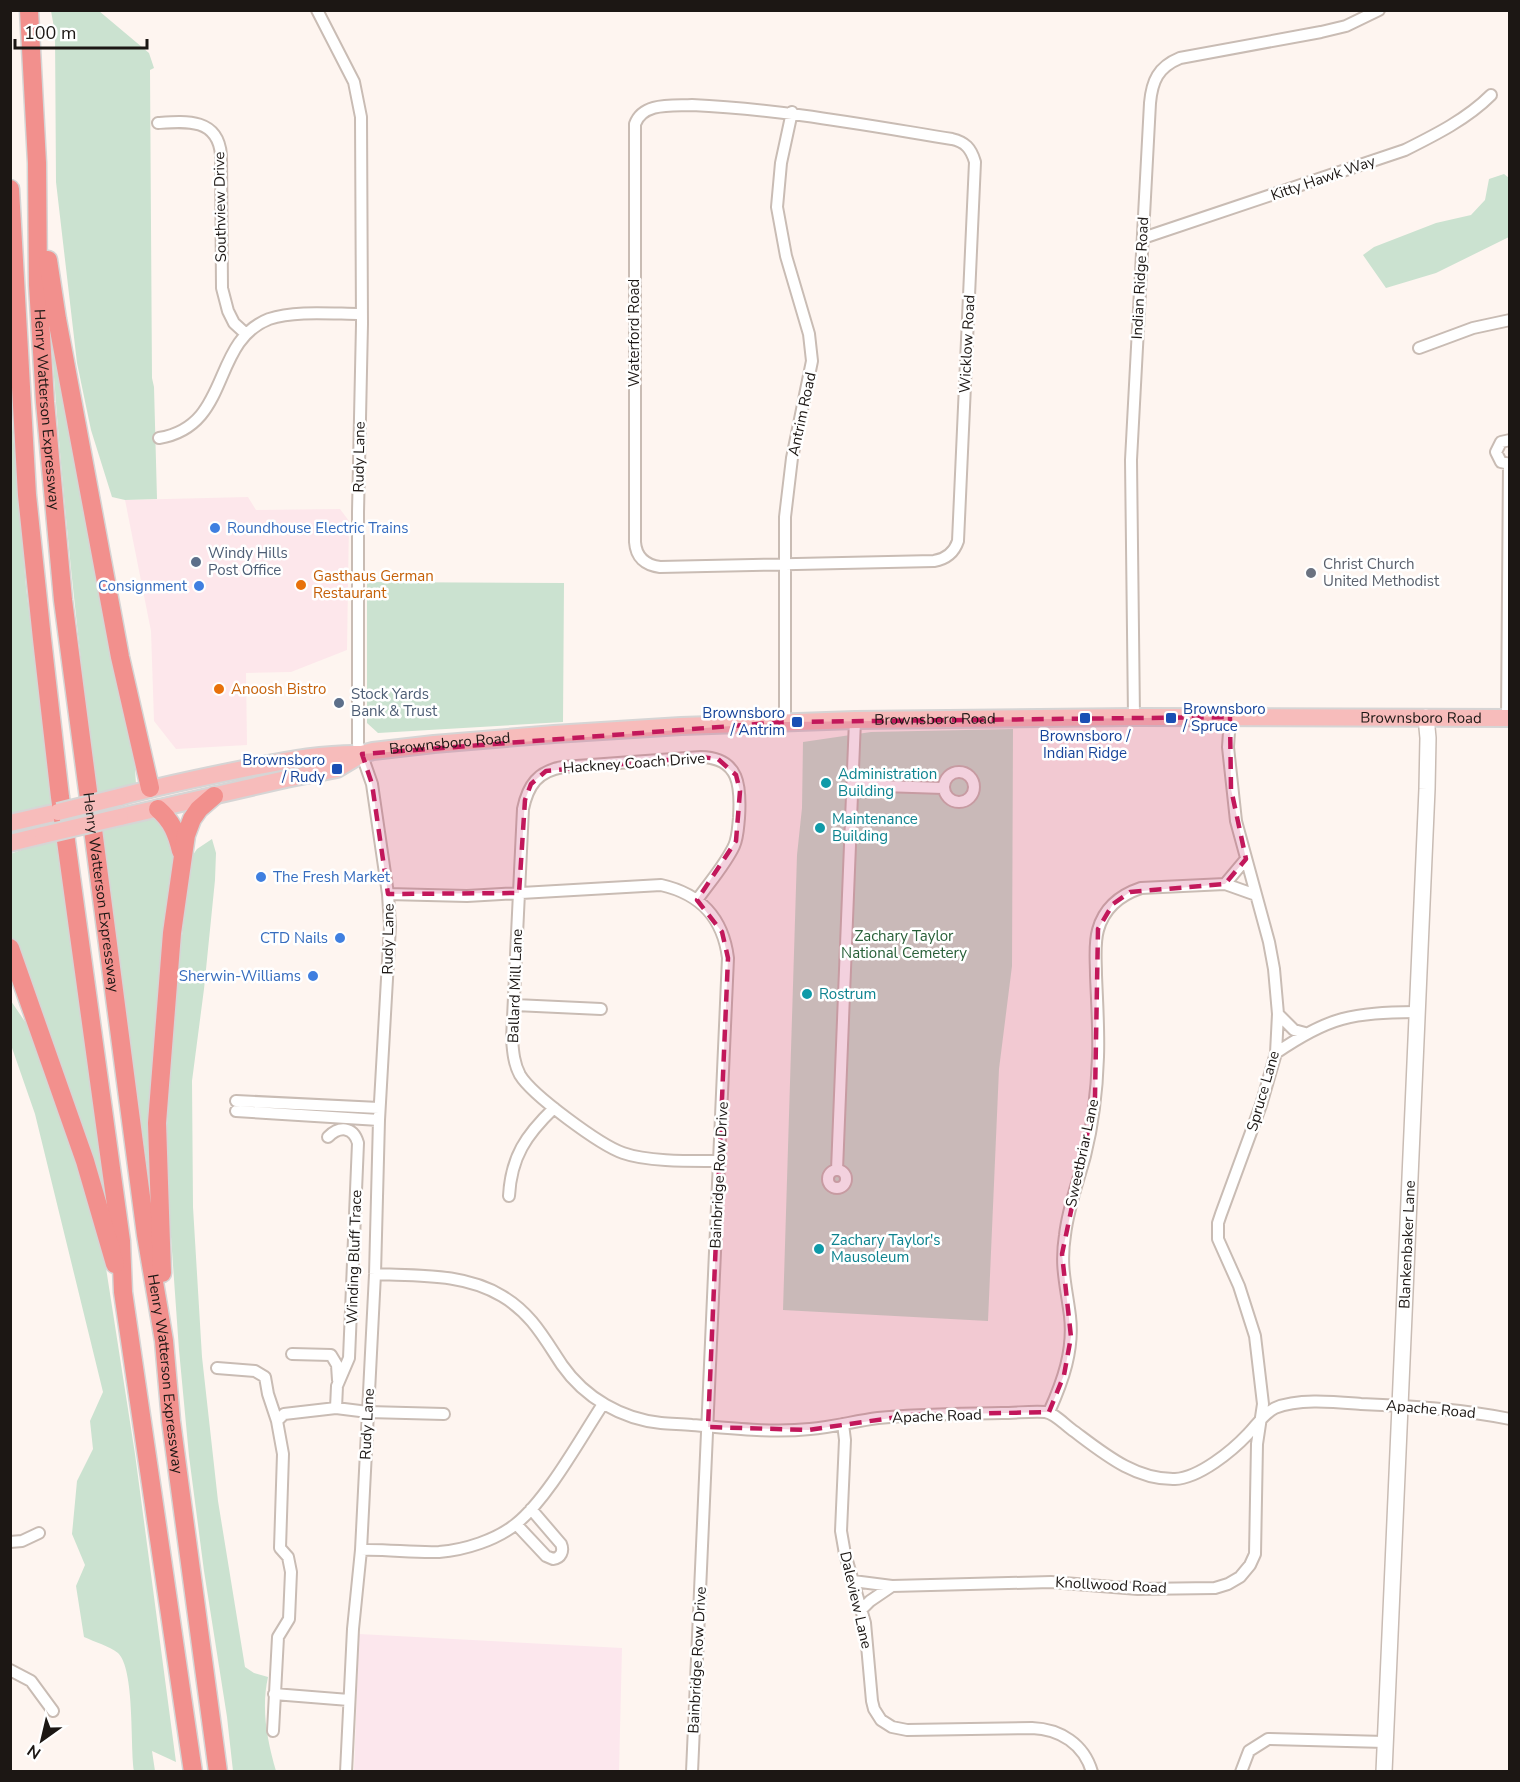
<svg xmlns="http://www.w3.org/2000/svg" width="1520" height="1782" viewBox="0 0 1520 1782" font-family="'Nunito Sans',sans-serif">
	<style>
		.commercial { fill: #fde7eb }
		.education { fill: #fce7ed }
		.green { fill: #cbe2d0 }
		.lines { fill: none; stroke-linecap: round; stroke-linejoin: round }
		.street-casing { stroke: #c9bcb4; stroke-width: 14 }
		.secondary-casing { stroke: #c9bcb4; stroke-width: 18 }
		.primary-casing { stroke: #d6d5d5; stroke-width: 20 }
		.highway-casing { stroke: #d6d5d5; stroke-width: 21 }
		.street { stroke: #fff; stroke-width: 10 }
		.secondary { stroke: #fff; stroke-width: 15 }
		.primary { stroke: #f7bcbb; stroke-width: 16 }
		.highway { stroke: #f2908d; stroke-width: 18 }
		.primary-bridge-casing { stroke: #d6d5d5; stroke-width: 20; stroke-linecap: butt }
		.primary-bridge { stroke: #f7bcbb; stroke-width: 16 }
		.marked { fill: #c2185b; fill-opacity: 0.2; stroke: #c2185b; stroke-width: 4.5; stroke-dasharray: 12 8; stroke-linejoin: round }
		.shop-dot { fill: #3f7fe0; stroke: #fff; stroke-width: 2 }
		.service-dot { fill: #5c6f8a; stroke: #fff; stroke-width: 2 }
		.worship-dot { fill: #6b7280; stroke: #fff; stroke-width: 2 }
		.food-dot { fill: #e8710a; stroke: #fff; stroke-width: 2 }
		.transit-dot { fill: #1a4fb4; stroke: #fff; stroke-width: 2 }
		.culture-dot { fill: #0f9aa8; stroke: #fff; stroke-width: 2 }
		.labels { text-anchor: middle; stroke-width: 5; stroke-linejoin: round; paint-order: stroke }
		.street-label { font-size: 15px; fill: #1c1714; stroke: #fff }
		.shop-label { font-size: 15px; fill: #366cbe; stroke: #fff; text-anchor: end }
		.service-label { font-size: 15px; fill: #4e5e75; stroke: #fff; text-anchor: start }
		.worship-label { font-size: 15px; fill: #5b616d; stroke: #fff; text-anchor: start }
		.food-label { font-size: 15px; fill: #c56008; stroke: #fff; text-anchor: start }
		.transit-label { font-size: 15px; fill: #164399; stroke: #fff; text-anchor: end }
		.culture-label { font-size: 15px; fill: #0d838f; stroke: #fff; text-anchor: start }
		.park-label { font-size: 15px; fill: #296039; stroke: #fff }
	</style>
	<rect width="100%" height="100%" fill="#fef5f0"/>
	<path class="commercial" d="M248 497 256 510 340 509 349 521 347 650 291 672 246 673 247 745 176 749 154 721 151 631 125 500Z"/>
	<path class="education" d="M359 1634 622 1648 619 1771H354Z"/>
	<path class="green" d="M51 11H99L149 53 154 68 150 70 152 378 154 387 157 499 125 500 112 497 91 430 77 363 56 182 55 33Z
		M1504 174 1509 178V237L1436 273 1386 288 1363 255 1374 247 1436 223 1471 215 1485 200 1489 179Z
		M50 318 134 754 136 784 132 787 97 794C77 635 60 478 50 318Z
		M10 397 26 587 53 804 11 814Z
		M367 582 564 583 563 722 378 733 367 723Z
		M1013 729 1012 966 999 1069 988 1321 783 1310 797 855 802 808 803 742 871 732Z
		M158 816 163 823 174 858 151 1195 102 830Z
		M212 839 216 853 215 880 204 989 192 1081 193 1207 202 1357 218 1501 245 1667 254 1673 268 1677C261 1709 267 1740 276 1771H233L227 1717 204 1571 189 1456 179 1350 165 1152 179 959 186 904 184 868 197 849Z
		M59 840 109 1213 11 935 10 854 35 845Z
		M11 1001 32 1032 90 1205 106 1268 135 1454 176 1762 152 1751 155 1771H134C130 1746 135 1669 118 1653 109 1646 95 1642 84 1637L76 1586 85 1565 72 1534 77 1481 93 1449 90 1421 103 1392 35 1114 11 1045Z"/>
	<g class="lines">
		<defs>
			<path id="street" d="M317 10 354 82 361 117 362 324 358 512V744L372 784 388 894 390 926 379 1120 375 1274 361 1550 353 1629 346 1772
				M692 105C780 109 865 125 952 139 965 142 971 148 975 162L958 541C954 553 946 559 934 561L660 567C645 565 636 557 635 542V124C643 102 672 106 692 105Z
				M158 123C186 121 218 118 221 155L222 288 228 311 234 323 246 334
				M1143 238 1405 150C1435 135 1467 119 1491 95
				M1419 348 1473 328 1510 320
				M159 438C232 426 210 342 269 319 295 310 334 314 361 314
				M1510 440 1501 442 1496 452 1501 462 1510 464
				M1134 717 1131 460 1150 103C1152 81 1158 67 1180 58L1321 32 1346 26 1379 10
				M1507 718 1509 464
				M785 722V517L792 458 812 361 809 334 786 256 777 207 781 163 792 112
				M944 787a15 15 0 1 1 30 0a15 15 0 1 1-30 0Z
				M852 785 943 788
				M1225 884 1246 859
				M388 894 467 896 661 885C701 894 723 918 728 958L692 1772
				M697 900C709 883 725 865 734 846 738 837 738 827 739 818 741 787 740 758 701 757L563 767C538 771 528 785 523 809L512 1039C513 1052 514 1064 520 1075 532 1095 600 1145 623 1153 648 1162 692 1161 719 1161
				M515 1005 601 1009
				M1278 1014 1294 1030 1305 1033
				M1276 1053C1330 1016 1352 1013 1416 1012
				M236 1101 379 1108
				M236 1111 379 1120
				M328 1137C339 1126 353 1126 358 1143L349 1358 337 1386 336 1408
				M828 1179a9 9 0 1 1 18 0a9 9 0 1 1-18 0Z
				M837 1170 855 720
				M509 1196C511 1157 526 1135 554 1108
				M375 1274C418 1276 464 1273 502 1296 531 1313 544 1338 562 1365 585 1398 622 1419 661 1423 671 1424 682 1424 692 1425 731 1428 771 1433 810 1429 833 1427 855 1421 878 1418 919 1414 960 1414 1002 1413 1016 1413 1031 1411 1045 1412 1054 1413 1063 1423 1071 1429 1102 1452 1134 1480 1175 1479 1199 1478 1232 1451 1248 1434 1256 1426 1264 1413 1275 1408 1298 1398 1336 1402 1361 1404 1411 1406 1460 1409 1510 1419
				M292 1354 331 1355 337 1365 338 1380
				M217 1368 255 1371 265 1377 268 1394 277 1421
				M1049 1412C1063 1381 1074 1350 1070 1316 1066 1284 1060 1267 1065 1235 1068 1208 1078 1182 1085 1156 1093 1124 1097 1090 1098 1057 1099 1030 1097 1002 1096 975 1096 960 1094 944 1098 930 1104 908 1120 895 1141 888L1225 884 1256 895
				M843 1424 845 1440 841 1531 845 1554 865 1623 872 1701 874 1709 881 1720 892 1727 907 1730 1032 1728C1060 1729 1084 1744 1092 1772
				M516 1524 546 1556 553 1559C561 1558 564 1551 561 1544L531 1509
				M10 1542 22 1541 39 1533
				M361 1550C387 1549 413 1553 439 1552 465 1550 496 1540 516 1524 548 1498 580 1439 603 1404
				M853 1581 892 1586 1051 1582 1138 1589 1215 1588 1228 1584 1240 1577 1250 1565 1255 1554 1257 1444 1263 1404 1255 1336 1239 1286 1218 1239V1223L1221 1214 1261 1105 1276 1053 1278 1014 1274 969 1269 942 1236 821 1228 747 1230 717
				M861 1610 870 1601 892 1586
				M10 1670 31 1681 53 1711
				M274 1694 349 1700
				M273 1731 278 1637 289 1619 291 1572 288 1557 280 1548 283 1454 277 1421 284 1414 336 1408 368 1412 444 1414
				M1241 1772 1249 1751 1268 1739 1385 1742"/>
			<g id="secondary">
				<path id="s1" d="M1384 1772 1427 789 1428 738 1426 717"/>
			</g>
			<g id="primary">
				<path d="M119 797C163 785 208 776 253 767 289 760 325 753 362 754"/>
				<path id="s2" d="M120 817 286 779 337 769 362 754 373 751 434 744 554 734 681 726 855 720 1134 717 1510 718"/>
				<path d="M10 823 58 812"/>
				<path d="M10 843 43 835"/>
			</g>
			<g id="highway">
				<path id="s3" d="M29 10 37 163 38 285 45 402 63 600 146 1235 164 1341 171 1421 218 1772"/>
				<path d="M10 189 27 495 42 639 60 797 121 1241 123 1292 193 1772"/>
				<path d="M48 260 57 319 120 657 150 788"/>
				<path d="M158 809C172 821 177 834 181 851"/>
				<path d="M10 948 85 1161 115 1264"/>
				<path d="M162 1273 157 1123 172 933 186 835 192 819 199 809 214 796"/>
			</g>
		</defs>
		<use href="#street" class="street-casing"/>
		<use href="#secondary" class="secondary-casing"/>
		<use href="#primary" class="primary-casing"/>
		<use href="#highway" class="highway-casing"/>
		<use href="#street" class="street"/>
		<use href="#secondary" class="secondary"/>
		<use href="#primary" class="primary"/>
		<use href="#highway" class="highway"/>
		<defs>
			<path id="primary-bridge" d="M58 812 119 797
				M43 835 120 817"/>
		</defs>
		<use href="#primary-bridge" class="primary-bridge-casing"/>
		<use href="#primary-bridge" class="primary-bridge"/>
	</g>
	<path class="marked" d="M1230 717 1231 789 1246 859 1225 884 1130 892 1113 904 1098 929 1095 1097 1062 1254 1071 1337 1064 1375 1049 1412 912 1415 808 1430 708 1427 728 958 722 932 697 900 736 841 740 791 736 775 718 759 701 757 546 771 531 784 525 800 519 893 388 894 372 784 362 754 785 722Z"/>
	<g class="shop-dot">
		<circle cx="215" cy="528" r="6"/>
		<circle cx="199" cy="586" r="6"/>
		<circle cx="261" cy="877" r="6"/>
		<circle cx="340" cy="938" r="6"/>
		<circle cx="313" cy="976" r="6"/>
	</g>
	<g class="service-dot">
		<circle cx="196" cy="562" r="6"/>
		<circle cx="339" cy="703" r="6"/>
	</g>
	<circle class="worship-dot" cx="1311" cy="573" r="6"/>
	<g class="food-dot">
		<circle cx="301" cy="585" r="6"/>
		<circle cx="219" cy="689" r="6"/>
	</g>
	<g class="transit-dot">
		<rect x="1079" y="712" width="12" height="12" rx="3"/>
		<rect x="1165" y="712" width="12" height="12" rx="3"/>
		<rect x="791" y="716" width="12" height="12" rx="3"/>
		<rect x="331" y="763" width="12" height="12" rx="3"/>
	</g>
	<g class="culture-dot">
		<circle cx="826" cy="783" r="6"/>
		<circle cx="820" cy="828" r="6"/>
		<circle cx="807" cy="994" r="6"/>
		<circle cx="819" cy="1249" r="6"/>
	</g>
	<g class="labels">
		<g class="street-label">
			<text transform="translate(1323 178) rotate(-19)" y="5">Kitty Hawk Way</text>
			<text transform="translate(220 207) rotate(-91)" y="5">Southview Drive</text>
			<text transform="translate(1140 278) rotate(-87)" y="5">Indian Ridge Road</text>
			<text transform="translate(634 333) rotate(-90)" y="5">Waterford Road</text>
			<text transform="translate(967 344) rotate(-87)" y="5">Wicklow Road</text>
			<text dy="5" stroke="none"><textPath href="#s3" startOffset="400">Henry Watterson Expressway</textPath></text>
			<text transform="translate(802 414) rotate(-78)" y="5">Antrim Road</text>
			<text transform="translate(359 457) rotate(-89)" y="5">Rudy Lane</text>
			<text dy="5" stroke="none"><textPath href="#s2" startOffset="1312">Brownsboro Road</textPath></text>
			<text dy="5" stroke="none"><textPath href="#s2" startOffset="826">Brownsboro Road</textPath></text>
			<text dy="5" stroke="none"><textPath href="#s2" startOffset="340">Brownsboro Road</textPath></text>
			<text transform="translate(634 763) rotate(-4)" y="5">Hackney Coach Drive</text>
			<text dy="5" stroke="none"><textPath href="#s3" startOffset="886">Henry Watterson Expressway</textPath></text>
			<text transform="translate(388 939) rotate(-89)" y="5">Rudy Lane</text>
			<text transform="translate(515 986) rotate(-88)" y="5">Ballard Mill Lane</text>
			<text transform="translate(1263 1091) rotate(-74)" y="5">Spruce Lane</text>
			<text transform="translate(1082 1153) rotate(-78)" y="5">Sweetbriar Lane</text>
			<text transform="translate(719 1175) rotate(-87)" y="5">Bainbridge Row Drive</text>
			<text dy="5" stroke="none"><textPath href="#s1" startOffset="528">Blankenbaker Lane</textPath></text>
			<text transform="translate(354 1257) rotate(-88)" y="5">Winding Bluff Trace</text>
			<text dy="5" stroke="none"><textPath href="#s3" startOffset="1372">Henry Watterson Expressway</textPath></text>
			<text transform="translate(1431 1409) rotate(5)" y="5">Apache Road</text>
			<text transform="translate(937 1416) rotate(-2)" y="5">Apache Road</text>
			<text transform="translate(367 1424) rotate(-87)" y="5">Rudy Lane</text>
			<text transform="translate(1111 1585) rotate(3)" y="5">Knollwood Road</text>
			<text transform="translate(856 1600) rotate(77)" y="5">Daleview Lane</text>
			<text transform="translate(697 1660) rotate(-87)" y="5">Bainbridge Row Drive</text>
		</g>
		<g class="shop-label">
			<text x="227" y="533" text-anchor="start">Roundhouse Electric Trains</text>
			<text x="187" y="591">Consignment</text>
			<text x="273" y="882" text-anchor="start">The Fresh Market</text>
			<text x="328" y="943">CTD Nails</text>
			<text x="301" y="981">Sherwin-Williams</text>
		</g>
		<g class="service-label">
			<text x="208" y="558">Windy Hills<tspan x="208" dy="17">Post Office</tspan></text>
			<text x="351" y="699">Stock Yards<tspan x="351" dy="17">Bank &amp; Trust</tspan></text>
		</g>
		<g class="worship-label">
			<text x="1323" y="569">Christ Church<tspan x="1323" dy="17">United Methodist</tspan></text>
		</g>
		<g class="food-label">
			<text x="313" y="581">Gasthaus German<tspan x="313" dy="17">Restaurant</tspan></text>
			<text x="231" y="694">Anoosh Bistro</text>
		</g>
		<g class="transit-label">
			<text x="1183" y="714" text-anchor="start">Brownsboro<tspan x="1183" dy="17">/ Spruce</tspan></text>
			<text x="785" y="718">Brownsboro<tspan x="785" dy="17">/ Antrim</tspan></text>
			<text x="1085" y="741" text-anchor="middle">Brownsboro /<tspan x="1085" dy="17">Indian Ridge</tspan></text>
			<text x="325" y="765">Brownsboro<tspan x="325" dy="17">/ Rudy</tspan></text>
		</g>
		<g class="culture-label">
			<text x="838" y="779">Administration<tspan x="838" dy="17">Building</tspan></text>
			<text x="832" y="824">Maintenance<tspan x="832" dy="17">Building</tspan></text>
			<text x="819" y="999">Rostrum</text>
			<text x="831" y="1245">Zachary Taylor's<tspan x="831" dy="17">Mausoleum</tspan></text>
		</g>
		<g class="park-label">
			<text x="904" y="941">Zachary Taylor<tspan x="904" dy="17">National Cemetery</tspan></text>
		</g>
	</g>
	<rect width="1520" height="1782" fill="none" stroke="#1c1714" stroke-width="24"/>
	<g transform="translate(42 1740) rotate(214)" stroke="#ffffff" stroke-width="4.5" paint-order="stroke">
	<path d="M0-4.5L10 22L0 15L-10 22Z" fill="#1c1714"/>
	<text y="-9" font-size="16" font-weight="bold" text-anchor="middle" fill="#1c1714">N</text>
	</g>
	<path d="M15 39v9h132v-9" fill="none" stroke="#1c1714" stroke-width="3"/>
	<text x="24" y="39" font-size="18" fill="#1c1714" stroke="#ffffff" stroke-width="4.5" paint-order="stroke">100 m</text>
</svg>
